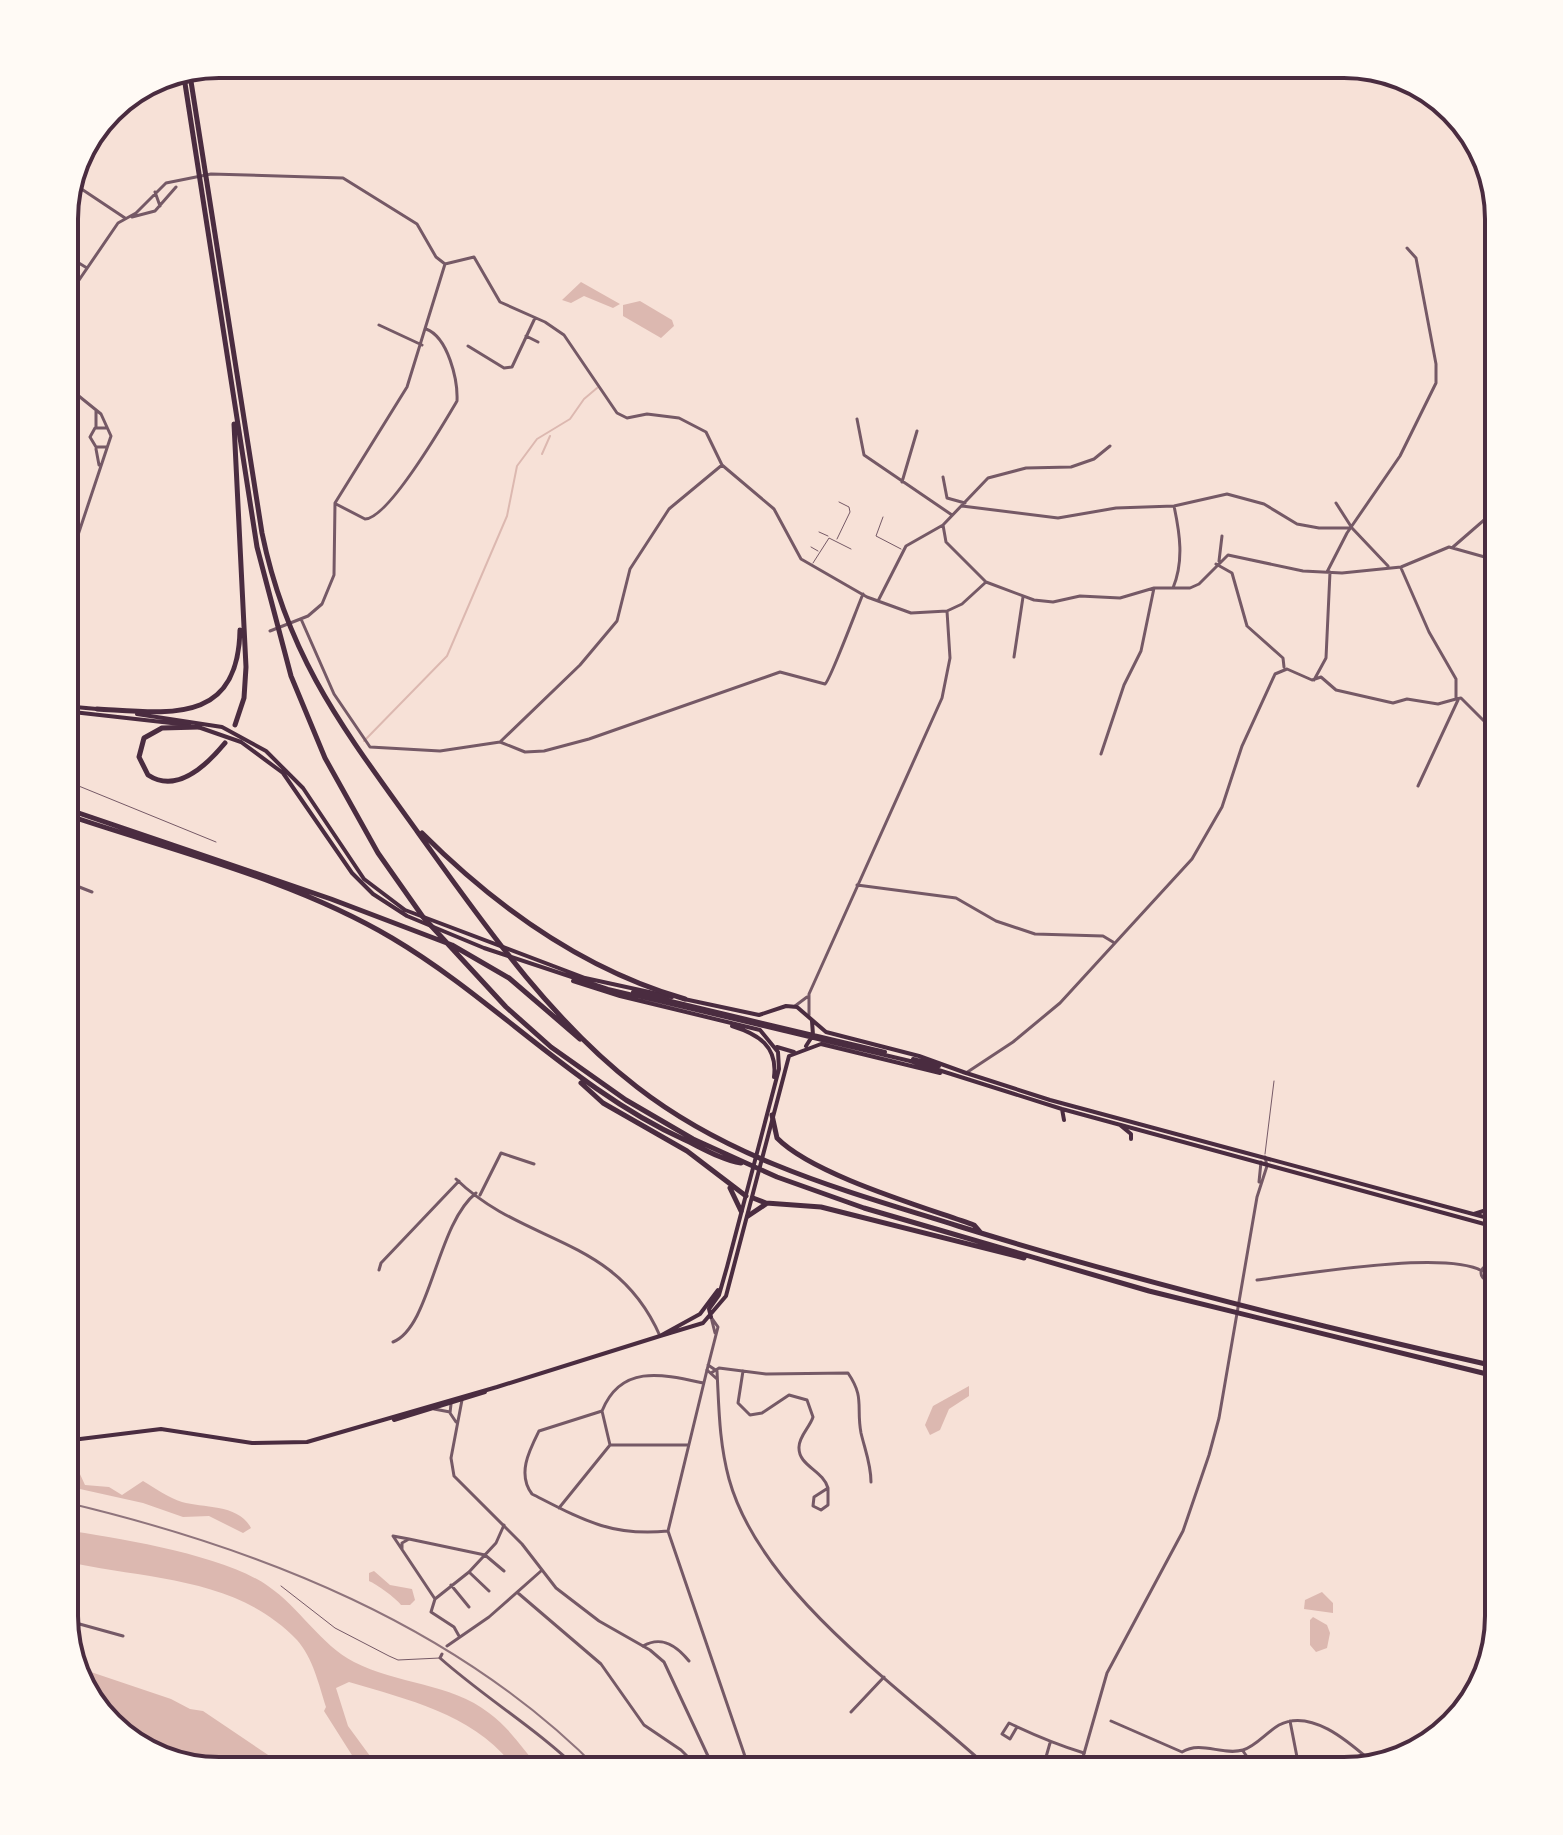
<svg xmlns="http://www.w3.org/2000/svg" width="1563" height="1835" viewBox="0 0 1563 1835" font-family="Karla,sans-serif">
	<style>
		.water { fill: #dcb8b0 }
		.lines { fill: none; stroke-linecap: round; stroke-linejoin: round }
		.stream { stroke: #dcb8b0; stroke-width: 2 }
		.service { stroke: #755966; stroke-width: 1 }
		.minor { stroke: #755966; stroke-width: 3 }
		.tertiary { stroke: #755966; stroke-width: 3 }
		.primary { stroke: #4a2c40; stroke-width: 4 }
		.motorway { stroke: #4a2c40; stroke-width: 5 }
		.rail { stroke: #8f747c; stroke-width: 2 }
		.rim { fill: none; stroke: #4a2c40; stroke-width: 4 }
	</style>
	<rect width="100%" height="100%" fill="#f7e1d7"/>
	<path class="water" d="M581 282 620 304 613 308 584 296 571 303 562 300Z
		M640 301 672 320 674 326 661 338 623 316V305Z
		M969 1386V1396L949 1409 940 1430 930 1435 925 1425 933 1406Z
		M68 1463 79 1472 85 1485 109 1487 122 1495 143 1481C155 1488 169 1498 182 1502 203 1508 239 1504 251 1528L243 1533 209 1516 183 1517 143 1503 80 1489 69 1479 64 1465Z
		M64 1530C119 1538 224 1555 268 1586 299 1607 321 1645 354 1662 396 1684 451 1683 489 1713 511 1729 524 1751 542 1771H517C477 1715 412 1701 349 1682L336 1688 348 1726 381 1771H362L324 1711 326 1707C319 1685 313 1658 297 1640 235 1575 144 1580 64 1561Z
		M374 1571 390 1585 412 1589 415 1600 410 1605H401C396 1598 376 1584 369 1581V1573Z
		M1322 1592 1333 1603V1613L1304 1609 1305 1600Z
		M1313 1617 1327 1625 1330 1633 1327 1648 1316 1652 1310 1645V1620Z
		M82 1669 171 1699 190 1709 203 1711 292 1771H218L150 1755 96 1710Z"/>
	<g class="lines">
		<path class="stream" d="M542 454 550 436
			M364 741 447 656 507 516 517 466 537 439 570 419 584 399 597 388"/>
		<path class="service" d="M883 517 876 536 901 549
			M819 532 828 536
			M837 539 850 512 849 507 839 502
			M811 547 818 551
			M813 563 829 538 851 549
			M64 780 216 842
			M1265 1154 1274 1081
			M281 1586 335 1628 389 1656 398 1660 440 1658"/>
		<path class="minor" d="M71 182 125 218
			M155 192 160 206
			M67 199 77 185
			M132 217 155 211 176 187
			M64 254 87 268
			M445 264 474 257 500 302 545 322 564 335 617 413 627 418 647 414 679 418 706 432 722 465 774 509 801 559 867 597 911 613 947 611 962 604 986 582
			M64 302 118 223 136 213 166 183 211 174 343 178 417 224 436 257 445 264
			M379 325 422 345
			M526 336 538 342
			M468 346 504 368 512 367 535 318
			M857 419 864 455 952 515
			M96 427V411
			M106 428H95L90 437 96 447H106
			M96 449 99 465
			M943 477 947 498 965 503
			M902 482 917 431
			M1336 503 1352 528
			M336 504 365 519C388 519 444 423 457 401 458 380 448 337 426 329
			M962 506 1058 518 1116 508 1174 506 1227 494 1264 504 1297 524 1319 528H1352L1388 566
			M1488 517 1499 525
			M943 525 946 542 986 582 1034 600 1053 602 1080 596 1120 598 1154 588H1190L1199 584 1228 555 1303 571 1342 573 1401 567 1449 547 1499 561
			M1453 547 1499 507
			M1489 548 1486 534 1495 525
			M1219 561 1222 536
			M64 564 73 550 111 436 101 414 64 384
			M1216 564 1232 573 1247 626 1283 658 1284 667
			M1401 568 1429 632 1456 679V699L1461 698 1485 722 1499 745
			M1327 572 1347 533 1400 456 1436 383V364L1416 258 1407 248
			M1173 588C1184 561 1180 534 1174 506
			M878 601 906 546 943 525 988 478 1026 468 1071 467 1094 459 1110 446
			M301 619 334 694 370 747 440 751 500 742 525 752 544 751 589 739 780 672 825 684C830 681 857 608 863 594
			M270 631 308 616 322 604 334 575 335 503 407 387 445 264
			M1014 657 1023 597
			M1321 677 1336 690 1393 703 1407 699 1438 704 1456 699
			M1314 680 1326 658 1330 572
			M500 742 580 665 617 621 630 569 669 509 722 465
			M1101 754 1124 685 1141 651 1154 588
			M1418 786 1458 700
			M64 881 92 892
			M857 885 956 898 996 921 1035 934 1103 936 1113 942
			M795 1006 807 997
			M809 1015V994L942 698 950 658 947 611
			M966 1073 1013 1042 1060 1003 1192 859 1222 807 1242 746 1275 674 1287 669 1312 680 1321 677
			M456 1179C525 1246 616 1235 660 1336
			M480 1195 501 1153 534 1164
			M1481 1273a7 7 0 1 1 14 0a7 7 0 1 1-14 0Z
			M1491 1267 1499 1253
			M379 1270 381 1263 459 1181
			M1257 1280C1304 1274 1445 1250 1482 1271
			M393 1342C431 1327 436 1225 476 1193
			M707 1370 668 1531 750 1771
			M743 1371 738 1403 750 1415 762 1413 789 1395 807 1400 813 1417C810 1427 799 1436 799 1447 798 1466 823 1470 828 1488L814 1497 813 1506 821 1510 828 1505V1488
			M711 1373 719 1368 766 1374 848 1373C865 1398 856 1406 861 1433 865 1450 871 1464 871 1482
			M602 1411 610 1445
			M559 1508 610 1445H688
			M668 1531C611 1537 581 1519 532 1494 517 1474 529 1451 539 1431L602 1411C621 1364 662 1374 703 1383
			M409 1539 393 1536 435 1599
			M402 1549V1543L409 1539 485 1555 504 1571
			M469 1572 489 1591
			M451 1585 469 1607
			M518 1593 601 1664 644 1725 681 1750 702 1771
			M435 1599 469 1572 496 1543 504 1525
			M435 1599 431 1612 454 1627 459 1636
			M65 1620 123 1636
			M447 1646 489 1617 541 1571
			M643 1646C662 1635 677 1646 689 1661
			M442 1654 440 1658C485 1698 537 1729 580 1771
			M851 1712 884 1677
			M1111 1721 1182 1752C1201 1740 1222 1756 1243 1750 1255 1747 1267 1732 1279 1725 1311 1708 1349 1742 1372 1762
			M1290 1721 1297 1757 1309 1771
			M1017 1727 1010 1739 1002 1734 1009 1723C1034 1735 1058 1745 1084 1753
			M1243 1751 1257 1771
			M1042 1771 1050 1743"/>
		<path class="tertiary" d="M1259 1182 1261 1162
			M711 1317 718 1327 707 1370 717 1379
			M711 1317 715 1333
			M708 1365 717 1371C719 1408 719 1442 729 1479 761 1595 907 1692 992 1771
			M462 1400 451 1458 454 1476 522 1544 556 1588 599 1621 650 1650 664 1662 715 1771
			M451 1404 450 1413 456 1422
			M434 1409 450 1412
			M1079 1771 1107 1673 1183 1531 1209 1455 1219 1418 1257 1197 1267 1166 1265 1157"/>
		<path class="primary" d="M64 706 97 709
			M64 711 189 725
			M137 714 222 727 266 751 303 788 364 879 405 910 585 978 672 997
			M198 727 241 742 283 773 352 873 373 894 407 916 484 948 608 989 910 1061 1062 1109 1499 1228
			M573 981 620 996 760 1030 778 1052 779 1069 727 1267 719 1295 709 1309 711 1317
			M633 992 885 1052
			M684 999 759 1015 786 1006 797 1007 826 1032 919 1056 966 1073
			M732 1026C758 1034 778 1046 774 1077
			M806 1046 813 1035 812 1021
			M777 1047 794 1052
			M913 1059 939 1066
			M963 1072 1050 1100 1499 1221
			M1062 1109 1064 1120
			M1120 1125 1131 1134V1139
			M1474 1214 1499 1206
			M660 1336 703 1323 726 1296 789 1056 821 1044 940 1073
			M497 1387 660 1336 700 1314 718 1290
			M394 1420 485 1392
			M64 1441 161 1429 252 1443 307 1442 497 1387"/>
		<path class="motorway" d="M190 75 262 533C288 660 346 732 419 834 483 923 550 1020 637 1087 732 1161 846 1191 958 1226 1136 1281 1317 1326 1499 1367
			M184 77 257 547 291 676 325 758 378 853 423 917 506 1007 551 1047 626 1100 693 1139 777 1177 864 1208 1149 1291 1499 1377
			M234 424 246 667 244 698 235 725
			M97 709C168 713 238 726 240 630
			M199 727 162 728 144 738 139 757 148 775C177 794 206 766 225 743
			M64 808 331 899 452 945 509 978 580 1039
			M64 814C173 851 292 879 392 938 495 999 575 1090 685 1140 702 1148 722 1160 741 1163
			M422 833C496 907 584 970 685 999
			M581 1083 603 1103 687 1151 746 1196
			M772 1115 777 1138C813 1175 924 1207 974 1225L980 1232
			M730 1188 741 1211
			M753 1198 766 1203 821 1207 1024 1258
			M748 1216 766 1204"/>
		<path class="rail" d="M64 1502C259 1548 457 1625 600 1771"/>
	</g>
	<path d="M0 0H1563V1835H0ZM219 78H1344A141 141 0 0 1 1485 219V1616A141 141 0 0 1 1344 1757H219A141 141 0 0 1 78 1616V219A141 141 0 0 1 219 78Z" fill="#fffaf5" fill-rule="evenodd"/>
	<path class="rim" d="M219 78H1344A141 141 0 0 1 1485 219V1616A141 141 0 0 1 1344 1757H219A141 141 0 0 1 78 1616V219A141 141 0 0 1 219 78Z"/>
</svg>
